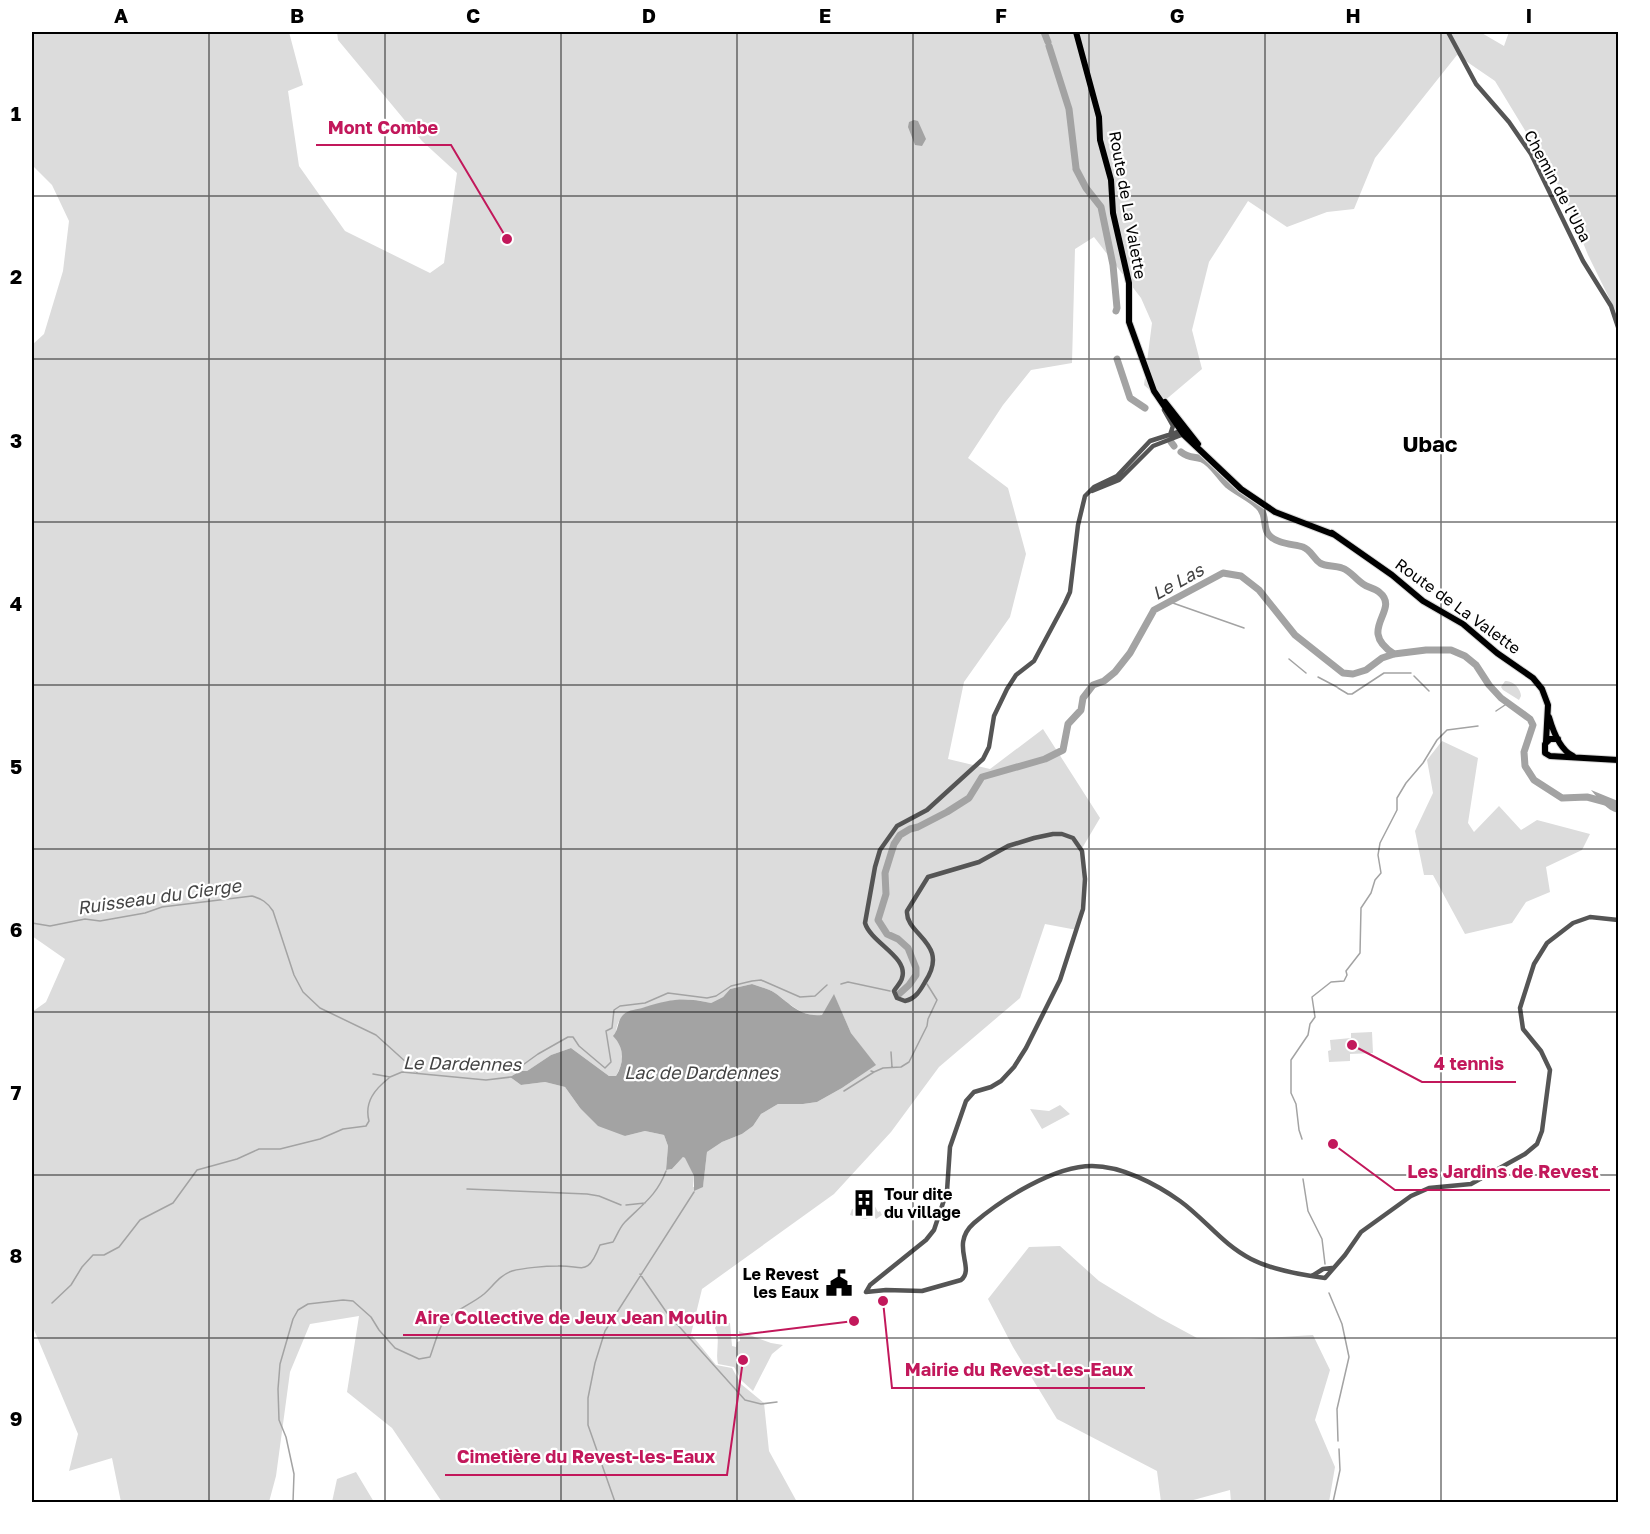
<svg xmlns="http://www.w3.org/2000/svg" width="1650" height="1534" viewBox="0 0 1650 1534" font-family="'Golos Text',sans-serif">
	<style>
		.green { fill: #dcdcdc; fill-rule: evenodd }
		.water { fill: #a3a3a3 }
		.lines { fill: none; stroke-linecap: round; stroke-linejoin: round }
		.stream { stroke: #a3a3a3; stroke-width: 1.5 }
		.river { stroke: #a3a3a3; stroke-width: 7 }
		.primary-casing { stroke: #dbdbdb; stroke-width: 8 }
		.tertiary { stroke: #555; stroke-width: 4.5 }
		.primary { stroke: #000; stroke-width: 6 }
		.grid { fill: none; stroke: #000; stroke-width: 1.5; stroke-opacity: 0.55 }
		.labels { text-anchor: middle; stroke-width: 4.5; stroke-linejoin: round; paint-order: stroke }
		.street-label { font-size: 16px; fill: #000; stroke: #fff }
		.poi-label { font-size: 16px; font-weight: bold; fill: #000; stroke: #fff; text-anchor: start }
		.water-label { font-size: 18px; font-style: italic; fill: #444; stroke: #fff }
		.district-label { font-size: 22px; font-weight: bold; fill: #000; stroke: #fff }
		.leader { fill: none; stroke: #c2185b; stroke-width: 2 }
		.callout-dot { fill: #c2185b; stroke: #fff; stroke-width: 2 }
		.callout-label { font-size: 18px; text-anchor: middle; font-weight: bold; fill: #c2185b; stroke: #fff; stroke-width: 4.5; stroke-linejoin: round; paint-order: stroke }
		.neatline { fill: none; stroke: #000; stroke-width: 2 }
		.grid-label { font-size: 20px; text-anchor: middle; font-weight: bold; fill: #000 }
	</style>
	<rect width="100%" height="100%" fill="#fff"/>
	<path class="green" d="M32 32H289L303 85 288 91 299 166 345 231 430 273 444 263 457 173 422 141 338 40 337 32H1480L1504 46 1509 32H1618V316L1588 255 1563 193 1495 81 1457 55 1375 158 1354 209 1327 212 1287 227 1248 201 1209 262 1192 330 1202 369 1163 402 1144 385 1152 323 1141 298 1094 237 1075 249 1072 363 1031 370 1003 405 968 458 1008 488 1026 554 1010 617 964 682 948 759 990 769 1043 729 1100 818 1081 850 1085 882 1077 930 1045 924 1020 998 939 1067 891 1132 834 1194 702 1289 691 1334 716 1365 732 1368 741 1384 764 1403 769 1451 797 1502H442L392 1428 347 1392 359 1316 310 1324 290 1372 276 1476 269 1502H121L112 1458 69 1471 78 1434 32 1325V1012L46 1002 65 959 32 936V345L44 334 63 271 69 221 52 185 32 165ZM752 984C760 987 769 989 775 993 792 1005 800 1016 822 1016L834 995 851 1033 875 1065 842 1088 817 1102 803 1104H778L761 1114 753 1126 742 1134 722 1142 707 1152 703 1186 693 1187 694 1176 686 1158 683 1157 672 1169 666 1170 668 1146 664 1135 645 1131 625 1136 580 1108 565 1087 545 1082 521 1085 510 1077 520 1071H527L551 1055 571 1048 609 1076H616C623 1063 624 1056 619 1041 618 1038 616 1036 616 1033 617 1014 629 1012 643 1008 672 1000 681 996 711 1003L723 997 730 989Z
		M1505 681C1513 680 1521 689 1521 696L1519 700 1503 690 1501 687Z
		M1442 741 1478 758 1468 823 1474 832 1499 806 1521 830 1537 820 1590 834 1582 850 1546 867 1550 892 1526 902 1512 923 1465 934 1433 875H1424L1415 831 1433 793 1427 760Z
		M1372 1032 1373 1053 1350 1054V1061L1329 1062 1328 1051 1331 1050 1330 1040 1351 1038V1033Z
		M1060 1105 1070 1114 1042 1129 1030 1109 1049 1111Z
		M866 1194 871 1199 878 1212 880 1211 882 1215 876 1219 874 1216 865 1219 850 1215 852 1209 862 1210 861 1208 854 1207C854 1198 859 1197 866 1194Z
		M1060 1246 1099 1281 1158 1317 1197 1338 1248 1339 1313 1335 1330 1370 1315 1420 1335 1467 1329 1502H1231L1230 1490 1186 1502H1161L1157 1471 1057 1419 1013 1347 988 1299 1029 1247Z
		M718 1322 730 1323 732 1346 736 1347 737 1342 740 1341 739 1331 771 1343 783 1345 772 1354 753 1391 742 1381 734 1367 718 1364C715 1352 721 1340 715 1328Z
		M356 1472 374 1502H332L337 1479Z"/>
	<path class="water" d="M914 120 918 121 926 139 922 146 915 145 908 127 909 122Z
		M1591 790 1618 801V813C1606 810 1599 799 1591 790Z
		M752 984C760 987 769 989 775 993 792 1005 800 1017 822 1015L834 994 851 1033 876 1065 842 1088 817 1102 803 1104H778L761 1114 753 1126 742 1134 722 1142 707 1152 703 1187 694 1191V1176L685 1158 683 1157 672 1169 666 1170 668 1146 664 1135 645 1131 625 1136 598 1126 580 1108 565 1087 545 1082 521 1085 510 1077 520 1071H527L551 1055 571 1048 609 1076H616C624 1063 625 1048 613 1036 619 1030 617 1021 623 1015 629 1009 637 1010 645 1007 671 999 684 997 711 1003L723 997 730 989Z"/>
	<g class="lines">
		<path class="stream" d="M1170 602 1244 628
			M1289 659 1306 673
			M1414 676 1429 691
			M1318 677 1337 687
			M1338 688 1348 694H1352L1384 673H1411
			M1496 711 1508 703
			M32 923 50 926 85 919 100 921 145 913 162 907 252 896C262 899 267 902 273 911L294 975 303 992 320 1008 376 1035 417 1072
			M841 984 848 982 890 991
			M891 1052 892 1067
			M520 1067 538 1054 568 1037H573L579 1046 605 1068 611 1062 606 1031 612 1028 614 1010 620 1006 645 1003 668 993 707 998 716 996 731 986 752 981 761 980 800 997 815 996 827 985
			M871 1071 874 1072 883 1068 901 1067 909 1062 927 1026 928 1019 937 1000 927 984
			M373 1074 390 1077 402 1072 486 1080 511 1077
			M844 1091 874 1072
			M1302 1139 1299 1130 1296 1104 1291 1093V1060L1308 1035 1310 1024 1315 1017 1312 997 1331 982 1344 981 1347 975 1346 971 1360 953 1361 908 1371 893 1375 880 1381 873 1378 855 1380 843 1397 810V798L1406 783 1423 763 1437 740 1447 730 1478 726
			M1303 1179 1308 1211 1322 1239 1325 1264
			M467 1189 587 1194 599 1196 621 1205
			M626 1205 645 1203
			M640 1274 667 1313 745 1400 761 1404 777 1402
			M1329 1293 1342 1324 1349 1357 1337 1409 1338 1441
			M52 1303 71 1285 82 1267 93 1255H104L119 1247 140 1220 173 1203 197 1170 237 1159 259 1149H280L320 1139 343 1129 366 1126 369 1121C364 1102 375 1089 389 1078
			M293 1502 294 1474 286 1437 279 1420 278 1389 280 1364 293 1319 298 1310 308 1304 343 1300 353 1301 371 1317 379 1330 395 1348 419 1359 430 1357C433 1349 439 1328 443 1323 453 1310 471 1305 484 1294 493 1286 500 1275 512 1271 523 1268 545 1266 558 1266 583 1265 587 1278 600 1245L613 1242C617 1235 620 1227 625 1222 643 1204 657 1195 666 1171
			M615 1502 588 1425V1398L595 1363 605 1331 694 1192
			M1333 1502 1340 1470 1339 1449"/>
		<path class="river" d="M1044 32 1048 42
			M1049 46 1069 109 1076 168
			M1076 169 1086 188 1101 207 1113 265 1117 308 1116 311
			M1117 359 1130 398 1145 408
			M1171 442 1174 446
			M1181 452C1190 459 1193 456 1202 459 1212 463 1220 478 1228 485 1238 493 1250 498 1258 506 1268 515 1262 528 1269 535 1277 544 1293 544 1303 547 1311 550 1313 558 1320 563 1326 567 1334 565 1342 568 1351 571 1355 579 1363 584 1368 588 1375 588 1379 592 1402 610 1355 629 1394 654
			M899 994 909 985 916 975V968L908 948 898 939 887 934 878 920 886 894 885 873 894 844 900 835 910 829 918 827 947 812 969 798 982 777 1045 759 1063 750 1068 724 1081 710 1083 698 1093 685 1104 681 1115 672 1130 653 1154 610 1223 573 1241 576 1259 590 1295 635 1343 673 1353 674 1366 670 1382 658 1394 654 1426 650H1451L1465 656 1476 665 1489 685 1501 698 1530 719 1533 725 1524 752 1525 766 1534 780 1562 798 1587 797 1613 804 1618 808"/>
		<defs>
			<path id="primary" d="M1076 32 1099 117 1100 140 1111 180 1113 213 1129 283V322L1154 391 1184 435 1241 489 1275 512 1335 535
				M1165 402 1198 444
				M1332 533 1392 575 1423 601 1463 624 1497 653 1533 678 1542 689 1548 705 1546 742
				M1549 717C1553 731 1560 750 1573 756
				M1558 739H1550L1545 744V753L1550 756 1618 760"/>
		</defs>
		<use href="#primary" class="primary-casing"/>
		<path class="tertiary" d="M1448 32 1476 84 1509 122 1531 154 1583 261 1611 306 1618 327
			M1164 410 1173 426 1170 435
			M1092 491 1119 480 1153 446 1184 434
			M1312 1276 1323 1269 1332 1268
			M866 1292 870 1285 926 1240 934 1230 947 1191 950 1147 966 1101 974 1092 991 1087 1001 1081 1014 1067 1026 1048 1060 980 1083 909 1085 879 1082 851 1073 838 1062 834H1053L1034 838 1008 846 979 862 928 877 907 911C905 935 951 943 925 982 920 991 915 999 905 1001L897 998 894 991C896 987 901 983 902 978 909 957 871 943 865 923L875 867 880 850 897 826 927 810 983 759 989 747 994 716 1007 689 1016 675 1034 661 1065 603 1070 592 1078 525 1085 496 1094 487 1117 476 1150 441 1181 431
			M866 1292 886 1290 922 1291 961 1280C976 1268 949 1245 974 1223 1002 1199 1054 1166 1092 1166 1122 1166 1156 1184 1180 1201 1205 1219 1223 1245 1251 1259 1272 1270 1302 1275 1325 1278L1345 1255 1361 1232 1411 1196 1429 1188 1471 1184 1525 1154 1537 1144 1542 1131 1550 1070 1541 1051 1523 1029 1520 1008 1534 964 1547 943 1573 923 1590 917 1618 920"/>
		<use href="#primary" class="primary"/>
	</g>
	<path class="grid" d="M209 32V1502M385 32V1502M561 32V1502M737 32V1502M913 32V1502M1089 32V1502M1265 32V1502M1441 32V1502M32 196H1618M32 359H1618M32 522H1618M32 685H1618M32 849H1618M32 1012H1618M32 1175H1618M32 1338H1618"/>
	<defs>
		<symbol id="building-bare" viewBox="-9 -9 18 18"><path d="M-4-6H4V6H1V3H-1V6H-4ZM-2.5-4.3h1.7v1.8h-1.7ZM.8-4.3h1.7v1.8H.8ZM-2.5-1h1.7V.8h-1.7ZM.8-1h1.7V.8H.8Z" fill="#000" stroke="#fff" stroke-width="2.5" paint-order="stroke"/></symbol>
		<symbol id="civic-bare" viewBox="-9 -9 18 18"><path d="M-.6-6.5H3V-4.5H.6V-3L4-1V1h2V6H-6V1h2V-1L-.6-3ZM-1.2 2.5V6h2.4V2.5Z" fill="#000" stroke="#fff" stroke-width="2.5" paint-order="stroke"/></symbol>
	</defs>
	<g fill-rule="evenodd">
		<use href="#building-bare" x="845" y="1184" width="38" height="38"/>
		<use href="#civic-bare" x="820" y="1264" width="38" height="38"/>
	</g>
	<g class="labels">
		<g class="street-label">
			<text transform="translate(1558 186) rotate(62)" y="6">Chemin de l'Uba</text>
			<text transform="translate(1128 205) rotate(80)" y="6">Route de La Valette</text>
			<text transform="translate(1458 606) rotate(36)" y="6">Route de La Valette</text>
		</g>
		<g class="poi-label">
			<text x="884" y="1200">Tour dite<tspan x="884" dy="18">du village</tspan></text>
			<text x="819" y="1280" text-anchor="end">Le Revest<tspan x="819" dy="18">les Eaux</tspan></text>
		</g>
		<g class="water-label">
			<text transform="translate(1178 582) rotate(-29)" y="6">Le Las</text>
			<text transform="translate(159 897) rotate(-8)" y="6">Ruisseau du Cierge</text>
			<text transform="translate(462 1064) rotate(1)" y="6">Le Dardennes</text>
			<text x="701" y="1079">Lac de Dardennes</text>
		</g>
		<g class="district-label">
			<text x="1430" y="452">Ubac</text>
		</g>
	</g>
	<path class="leader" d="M507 239L451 145H316M1352 1045L1422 1082H1516M1333 1144L1395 1190H1610M854 1321L739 1335H403M883 1301L892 1388H1145M743 1360L727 1475H445"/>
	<g class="callout-dot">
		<circle cx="507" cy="239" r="6"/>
		<circle cx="1352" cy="1045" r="6"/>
		<circle cx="1333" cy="1144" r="6"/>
		<circle cx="854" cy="1321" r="6"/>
		<circle cx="883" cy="1301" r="6"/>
		<circle cx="743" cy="1360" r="6"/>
	</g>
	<g class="callout-label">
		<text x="383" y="134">Mont Combe</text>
		<text x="1469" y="1070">4 tennis</text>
		<text x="1503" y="1178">Les Jardins de Revest</text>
		<text x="571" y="1324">Aire Collective de Jeux Jean Moulin</text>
		<text x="1019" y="1376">Mairie du Revest-les-Eaux</text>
		<text x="586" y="1463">Cimetière du Revest-les-Eaux</text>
	</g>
	<rect width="1650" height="1534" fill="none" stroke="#ffffff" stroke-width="66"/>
	<rect x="33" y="33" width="1584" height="1468" class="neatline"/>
	<g class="grid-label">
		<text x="121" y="23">A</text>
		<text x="297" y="23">B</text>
		<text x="473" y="23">C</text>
		<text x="649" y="23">D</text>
		<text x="825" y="23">E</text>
		<text x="1001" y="23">F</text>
		<text x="1177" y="23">G</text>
		<text x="1353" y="23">H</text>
		<text x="1529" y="23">I</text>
		<text x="16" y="121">1</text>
		<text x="16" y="284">2</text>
		<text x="16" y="448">3</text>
		<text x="16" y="611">4</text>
		<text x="16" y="774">5</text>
		<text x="16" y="937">6</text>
		<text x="16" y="1100">7</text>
		<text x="16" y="1263">8</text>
		<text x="16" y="1426">9</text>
	</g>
</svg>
